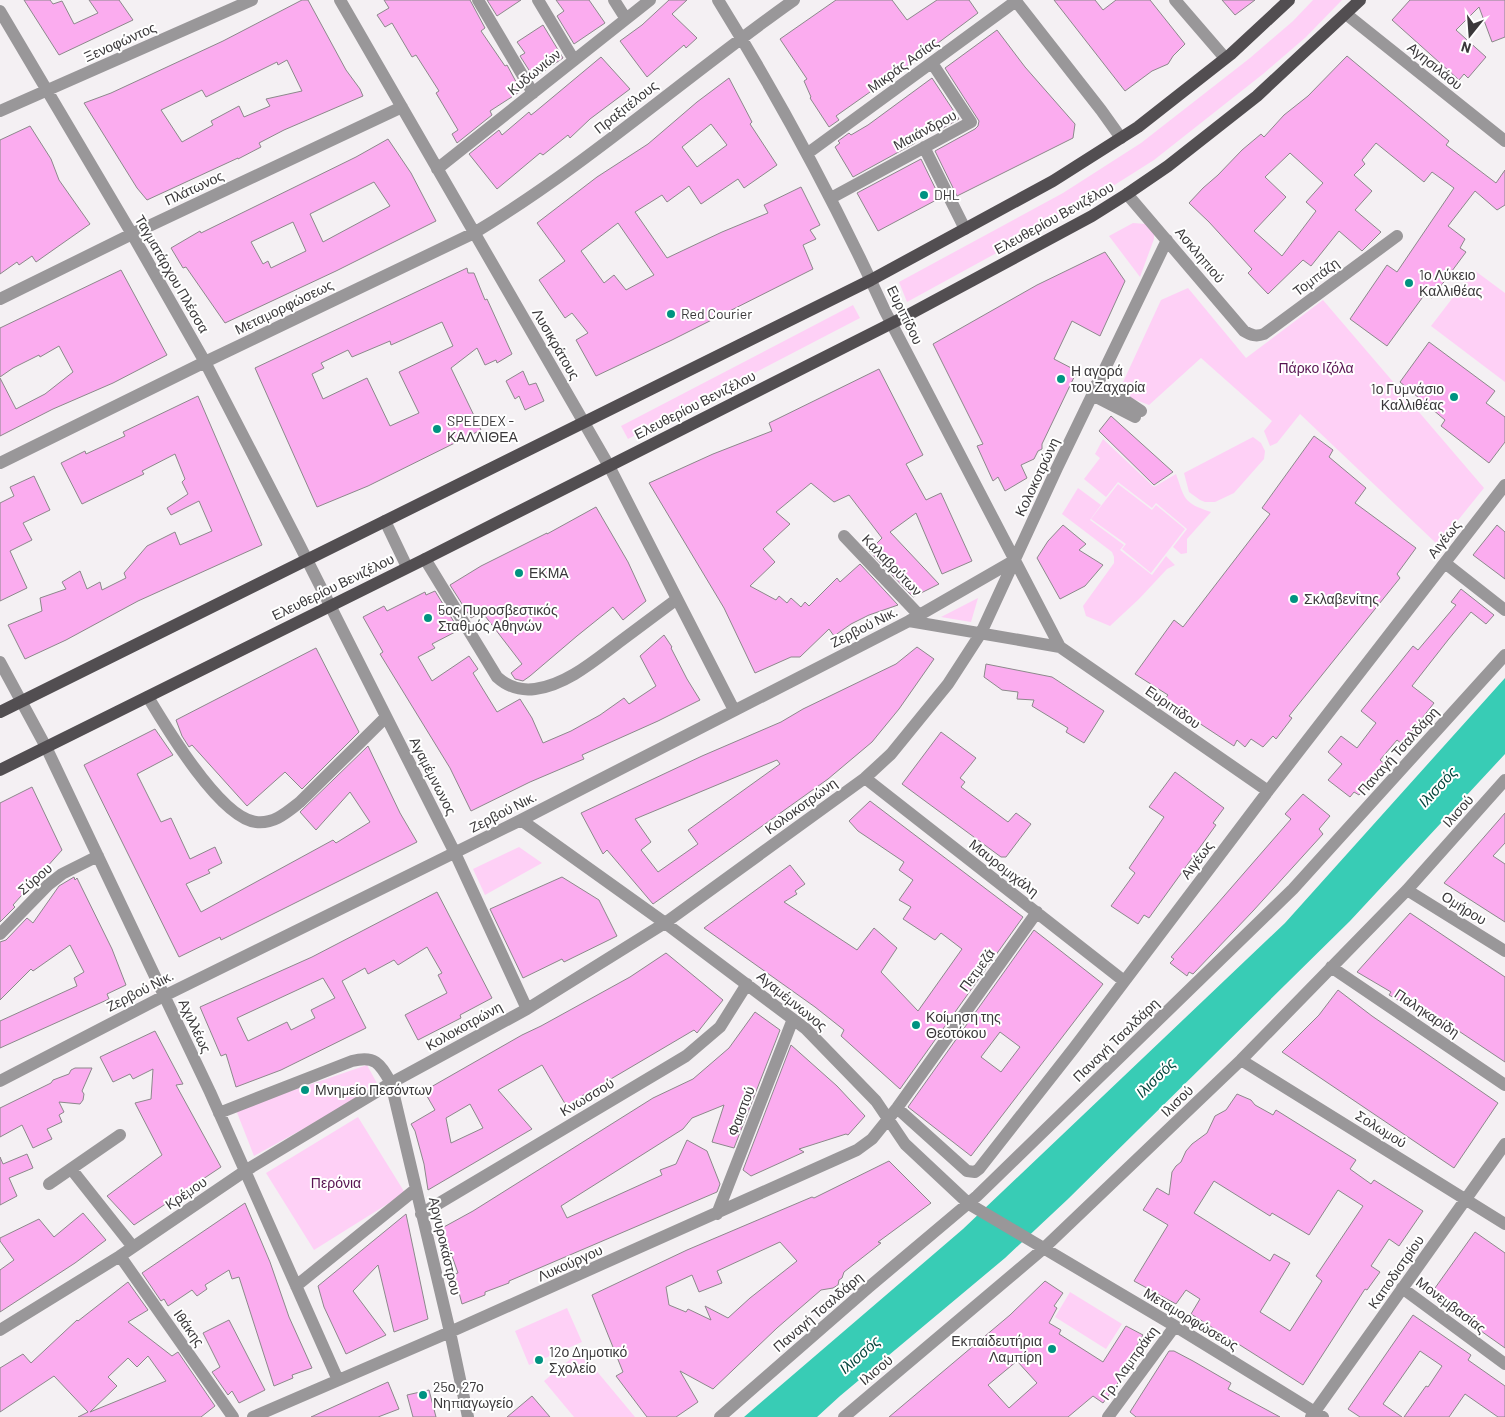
<svg xmlns="http://www.w3.org/2000/svg" width="1505" height="1417" viewBox="0 0 1505 1417" font-family="Barlow,sans-serif">
	<style>
		.green { fill: #fed0f6 }
		.water { fill: #38ccb5 }
		.building { fill: #fbacef; stroke: #8c888b; fill-rule: evenodd }
		.lines { fill: none; stroke-linecap: round; stroke-linejoin: round }
		.minor { stroke: #999799; stroke-width: 12 }
		.major { stroke: #524e51; stroke-width: 12 }
		.poi-dot { fill: #009381; stroke: #fff; stroke-width: 2 }
		.labels { text-anchor: middle; stroke-width: 4; stroke-linejoin: round; paint-order: stroke }
		.street-label { font-size: 14px; fill: #3a383a; stroke: #fff }
		.poi-label { font-size: 14px; fill: #3a383a; stroke: #fff; text-anchor: start }
		.park-label { font-size: 14px; fill: #581452; stroke: #fff }
		.water-label { font-size: 15px; font-style: italic; fill: #02443b; stroke: #fff }
	</style>
	<rect width="100%" height="100%" fill="#f4f0f3"/>
	<path class="green" d="M1313 0H1342L1306 37 1263 74 1154 160 1075 210 907 302 899 282 1063 193 1141 143 1250 58 1293 21Z
		M1133 223 1146 224 1154 233V239L1140 277 1109 236Z
		M1474 270 1505 293V382L1431 326Z
		M1188 288 1246 358 1323 300 1484 488 1438 545 1300 414 1277 443 1270 446 1264 431 1272 421 1201 358 1149 405 1118 393 1161 300Z
		M853 305 860 318 628 439 621 426Z
		M1253 437 1261 443 1265 451 1264 459 1234 493 1215 502H1205L1200 500 1189 492 1184 473Z
		M1103 439 1154 487 1176 474C1185 500 1184 503 1211 512L1187 539V553L1181 554 1173 547 1187 529 1156 503 1152 508 1118 482 1106 497 1084 479 1100 458 1095 454Z
		M1118 484 1152 510 1156 505 1185 529 1151 573 1122 549 1126 544 1091 519Z
		M1078 488 1101 505 1090 520 1124 545 1120 550 1152 575 1166 556 1175 565 1167 569 1139 599 1110 626 1086 616 1083 606 1114 563V557L1112 552 1062 514Z
		M978 598 971 622 941 617Z
		M519 847 542 863 485 895 473 869Z
		M367 1065 379 1087 254 1156 236 1110Z
		M358 1117 405 1193 314 1250 266 1173Z
		M1070 1292 1122 1324 1106 1349 1055 1317Z
		M567 1308 582 1342 529 1365 515 1331Z
		M580 1351 635 1417H574L544 1381Z"/>
	<path class="water" d="M1505 678V754L1350 921 1068 1199 1005 1258 840 1396 817 1417H744L963 1229 1285 923Z"/>
	<path class="building" d="M24 0H50L53 4 62 1 74 24 98 13 89 0H119L133 20 59 55Z
		M302 0H308L346 70 360 89 363 96 284 130 259 143 261 147 238 159V158L147 200 137 188 84 103 111 93 223 41ZM287 60 302 91 266 99 270 106 244 117 239 106 211 121 213 125 182 142 161 110 202 90 206 97 277 62 278 65Z
		M384 0H470L485 28 481 31 505 66 507 65 521 91 490 111 492 115 457 143 452 134 458 130 436 93 439 91 416 55 412 57 392 23 385 27 377 15 389 8Z
		M487 0H521L497 16Z
		M556 0H589L605 23 574 44 557 16 564 11Z
		M669 0H687L672 14 697 38 686 48 684 45 647 77 620 41 642 25Z
		M836 0H892L907 20 937 0H969L978 13 914 61 836 116 839 120 829 127 810 98 811 97 804 81 807 79 780 39Z
		M1054 0H1095L1103 10 1116 0H1150L1185 44 1173 56 1168 64 1152 71 1125 91Z
		M1222 0H1255L1235 15Z
		M1410 0H1505V37L1492 42 1479 7 1456 30 1486 57 1468 78 1464 74 1459 80 1392 20Z
		M543 25 563 58 534 78 520 56 525 53 517 42Z
		M997 30 1025 67 1075 124 1073 138 957 196 935 151 975 129 978 126 979 121 945 68Z
		M1347 56 1449 141 1446 145 1496 183 1505 170V205L1497 210 1475 191 1448 226 1465 239 1460 248 1466 252 1432 298 1425 294 1387 346 1350 319 1387 265 1397 272 1454 188 1432 172 1424 182 1376 143 1362 160 1365 164 1354 175 1372 191 1355 210 1381 232 1362 251 1339 231 1311 266 1303 260 1268 294 1248 273 1252 269 1209 222 1189 203 1203 188 1218 175 1242 150 1261 134 1264 137 1284 115 1308 96ZM1290 153 1323 183 1306 202 1316 211 1282 256 1254 231 1286 197 1265 177Z
		M601 57 630 89 590 119 570 138 568 135 543 155 540 153 497 189 469 154 499 130 502 135 529 112 531 115 535 112Z
		M729 78 752 122 750 124 777 165 744 188 738 179 701 204 689 186 667 202 662 195 635 212 667 258 722 232 768 213 764 205 801 187 820 225 810 230 816 239 803 245 813 269 672 340 596 376 576 340 588 333 572 313 565 318 539 280 565 261 537 223 597 177 648 144 697 102ZM711 124 727 145 697 167 682 147ZM618 223 654 275 626 290 614 275 604 283 581 251Z
		M932 78 959 119 943 128 937 119 911 137 915 143 853 177 835 147 840 143 838 141 849 133 851 135 868 125Z
		M30 126 51 159 59 180 90 224 36 262 32 256 19 265 17 262 0 274V140Z
		M388 139 411 173 436 221 336 271 225 323 186 267 183 268 171 248 200 231 201 233 301 184 356 157ZM374 182 390 206 323 242 310 214ZM293 222 306 251 271 268 268 261 263 264 251 242Z
		M921 159 940 198 878 231 857 193Z
		M1105 252 1125 281 1100 336 1072 321 1054 359 1077 371 1042 444V449L1038 451 1034 459 1021 465 1027 478 1005 491 998 477 993 481 977 446 983 444 933 344 1037 285Z
		M467 268 468 273H474L485 300 487 299 512 354 497 363 496 360 485 365 477 348 451 368 481 430 368 486 317 507 255 368ZM442 322 453 346 399 372 419 413 390 426 367 378 323 399 312 374 324 368 321 363 348 350 352 357 390 341 391 345Z
		M121 270 167 355 113 383 53 409 0 436V378L16 409 45 394 73 372 59 346 40 357 39 355 13 368 0 377V328Z
		M1429 342 1495 391 1486 403 1505 417V442L1489 463 1441 426 1445 420 1400 382Z
		M879 369 923 455 906 464 926 500 941 493 972 561 942 574 916 513 890 532 939 584 913 597 869 551 882 538 849 495 834 502 811 483 776 512 790 524 763 549 775 562 750 586 776 600 779 596 787 603 791 598 801 607 805 602 809 606 837 578 840 582 860 564 898 605 869 615 851 624 834 636 829 629 800 657H791L755 673 724 608 649 483 713 454 772 431 769 423Z
		M523 371 529 385 536 383 544 401 525 410 519 396 515 399 506 381Z
		M198 396 262 545 138 601 66 640 25 659 8 625 42 611 40 598 66 589 62 582 80 571 87 589 100 582 102 590 126 578 124 573 147 546 175 532 180 545 212 531 199 501 171 515 167 508 188 494 182 482 185 479 175 454 142 471 144 474 82 504 61 463 85 451 86 454 125 436 123 432Z
		M1111 416 1173 472 1154 485 1099 431Z
		M1314 436 1333 450 1329 457 1366 488 1355 503 1416 548 1397 574 1400 578 1289 716 1292 718 1276 739 1273 736 1263 747 1251 739 1245 747 1237 740 1234 746 1164 700 1168 695 1135 674 1174 620 1183 627 1270 514 1262 508Z
		M34 476 50 510 23 523 32 540 10 551 27 588 0 601V503L14 496 10 487Z
		M596 507 628 562 646 601 623 620 613 607 577 636 530 676 523 681 515 679 511 673 522 664 482 612 471 618 450 585 481 566 547 533V534Z
		M1063 525 1086 544 1079 550 1103 565 1085 586 1060 599 1037 558 1048 541Z
		M1497 525 1505 532V579L1473 555Z
		M1461 589 1494 615 1486 624 1471 612 1448 640 1412 686 1434 703 1402 744 1397 740 1380 760 1385 764 1359 795 1354 792 1350 797 1328 780 1342 764 1328 752 1341 736 1357 748 1376 723 1361 711 1413 646 1418 650 1456 605 1451 602Z
		M435 591 459 630 432 644 435 648 418 657 432 681 469 656 478 669 473 673 497 712 520 699 532 718 543 743 571 731 600 715 624 698 629 704 656 686 640 656 664 635 672 647 671 648 687 679 700 700 658 721 582 755 584 759 530 782 471 811 450 768 380 654 383 652 363 617 384 606 387 611 425 592 426 595Z
		M917 647 934 659 899 709 872 742 828 779 653 904 607 850 603 854 581 813 702 756 781 722 803 709 896 664ZM777 760 780 764 688 830 698 844 658 872 641 850 651 842 635 819Z
		M316 648 359 732 302 789 285 772 247 806 192 745 189 747 182 736 176 720Z
		M986 664 1052 677 1104 711 1084 743 1066 732 1068 728 1032 706 1034 700 1017 699 1018 692 1002 690 984 677Z
		M155 729 173 755 137 774 161 822 171 818 190 859 215 847 222 863 208 870 210 873 186 884 201 912 333 840 336 843 370 822 350 792 316 830 300 812 368 746 400 813 417 842 221 940 220 937 179 957 84 765Z
		M941 732 976 758 960 778 965 782 961 787 1008 822 1016 813 1031 824 1006 857H1001L902 784Z
		M1175 772 1224 808 1213 823 1216 825 1149 918 1144 915 1138 924 1111 906 1135 873 1129 868 1164 817 1149 807Z
		M32 787 62 850 13 905 15 907 0 922V803Z
		M1303 794 1330 816 1319 829 1323 834 1253 911 1193 974 1189 972 1187 976 1170 963 1174 959 1171 957 1291 819 1285 814Z
		M870 801 1023 917 900 1089 841 1036 844 1030 815 1007 704 928 790 865 805 884 795 891 797 894 784 902 857 950 874 928 897 948 881 972 918 1011 962 949 941 933 935 940 903 919 911 907 899 900 913 880 899 870 904 862 858 831 849 821Z
		M1505 813V843L1493 856 1505 864V922L1444 883Z
		M74 877 75 880 77 878 112 949 126 985 107 994 109 999 0 1048V1021L77 986 74 978 84 972 70 945 33 971 31 969 0 1000V942L6 940 27 918 33 923 59 886Z
		M562 877 599 900 617 936 564 962 562 959 523 978 490 909Z
		M437 892 492 998 460 1015 461 1018 418 1040 405 1015 447 993 438 975 442 973 427 947 398 965 394 960 368 974 365 968 342 981 366 1028 281 1070 236 1087 226 1054 221 1056 200 1007 312 957ZM323 978 335 998 311 1010 315 1018 291 1030 287 1022 248 1041 237 1018Z
		M1410 913 1505 977V1062L1411 999 1407 1005 1389 995 1391 992 1357 972Z
		M1034 930 1103 984 971 1156 908 1107ZM1000 1032 1020 1047 1001 1072 981 1057Z
		M666 953 723 1000 697 1033 694 1030 582 1096 584 1098 567 1107 542 1065 498 1090 532 1129 428 1190 424 1164 415 1131 411 1124 435 1110 424 1091 522 1035 541 1026 630 977ZM470 1104 483 1128 451 1143 446 1118Z
		M1338 990 1372 1016 1498 1103 1454 1168 1282 1052 1319 1015Z
		M755 1012 780 1030 734 1148 712 1142 724 1105 692 1118 683 1129 561 1206 567 1218 662 1175 660 1170 676 1164 687 1140 707 1151 720 1184 717 1192 509 1281V1283L485 1292V1295L462 1304 454 1274 458 1273 442 1228 473 1211 653 1098 693 1079 729 1048Z
		M155 1031 183 1084 176 1085 221 1167 134 1225 107 1196 162 1155 135 1103 151 1099 153 1069 133 1079 130 1074 113 1082 100 1057Z
		M791 1045 837 1086 865 1116 848 1135 846 1134 799 1149 804 1152 751 1176 743 1170Z
		M75 1068H92L82 1091 84 1094 83 1100 80 1104 59 1102 64 1112 59 1115 62 1122 47 1129 52 1139 33 1148 22 1125 0 1137V1108L51 1083 53 1080 69 1074 71 1070Z
		M1237 1094 1251 1100 1255 1105 1273 1115 1276 1110 1356 1160 1350 1169 1371 1184 1374 1180 1423 1211 1399 1246 1389 1239 1371 1266 1380 1272 1367 1290 1365 1289 1303 1385 1191 1314 1200 1299 1186 1290 1176 1304 1134 1281 1168 1225 1143 1210 1157 1188 1169 1195 1172 1172 1176 1166 1181 1162 1186 1151 1192 1144 1207 1133 1215 1116 1226 1110ZM1214 1181 1270 1216 1272 1213 1309 1235 1338 1190 1363 1206 1316 1276 1322 1281 1290 1331 1260 1312 1290 1263 1274 1254 1270 1261 1194 1213Z
		M27 1154 33 1168 9 1178 17 1196 0 1205V1157L3 1164Z
		M889 1161 931 1203 878 1242 881 1243 844 1272 842 1278 839 1280 838 1285 833 1288 821 1290 777 1328 713 1389 680 1371 698 1402 676 1417H647L616 1376 623 1372 592 1295 687 1250 812 1197 814 1198ZM780 1242 797 1261 750 1298 728 1318 705 1306 711 1320 688 1309 686 1312 669 1305 666 1287 692 1275 699 1292 722 1283 717 1271Z
		M245 1203 270 1262 289 1317 312 1368 292 1375 293 1378 274 1386 239 1277 232 1279 229 1270 205 1285 207 1289 197 1296 192 1290 168 1306 164 1299 161 1301 142 1273Z
		M83 1213 106 1240 75 1263 0 1312V1270L14 1260 0 1241V1238L39 1219 54 1237Z
		M406 1214 428 1319 394 1332 378 1265 353 1291 386 1335 346 1354 324 1307 318 1286Z
		M1475 1232 1505 1253V1348L1430 1295Z
		M1045 1281 1063 1293 1054 1306 1057 1308 1049 1323 1061 1330 1059 1334 1103 1362 1126 1326 1143 1335 1135 1349 1141 1352 1103 1403 1093 1396 1068 1417H889L1010 1315ZM1017 1361 1037 1383 1009 1408 988 1385Z
		M128 1282 148 1310 128 1322 172 1356 178 1352 215 1406 201 1417H78L88 1412 54 1376 0 1412V1368L23 1354 31 1363 77 1320 78 1321ZM148 1356 166 1381 90 1412 117 1386 108 1377 128 1358 137 1367Z
		M1413 1315 1471 1355 1468 1360 1505 1386V1417H1498L1465 1394 1449 1417H1404L1426 1386 1428 1387 1442 1366 1420 1351 1383 1404 1402 1417H1360L1348 1409Z
		M229 1320 265 1390 239 1403 232 1391 228 1395 212 1372 220 1367 203 1333Z
		M1169 1351H1174L1193 1361 1231 1383 1228 1389 1280 1417H1136L1130 1412Z
		M388 1382 399 1409 378 1417H311Z
		M429 1390 436 1417H413L407 1395Z
		M532 1396 550 1417H507Z"/>
	<g class="lines">
		<path class="minor" d="M340 0 609 466 734 710
			M478 0 533 93
			M538 0 574 60
			M614 0 626 19
			M718 0C780 100 836 204 885 311L1060 647
			M1015 0 1101 110 1121 138
			M1175 0 1225 58
			M0 11 132 234 205 362 298 542 455 853 527 1009
			M1346 14 1505 141
			M0 111 252 0
			M924 147 965 229
			M808 153 1016 1
			M437 169 650 0
			M1127 194 1244 331C1251 335 1256 337 1264 334L1397 236
			M831 198 971 122 932 63
			M0 299 132 234 402 107
			M1096 385 1123 399 1141 411
			M1092 395 1135 417
			M0 463 205 362 474 233C587 165 686 76 794 0
			M385 521 407 567
			M844 536 919 615
			M425 559 497 677C508 687 520 691 535 689 566 685 594 661 618 643 638 628 658 613 677 599
			M1445 563 1505 610
			M909 621 1060 647 1268 791
			M0 662 46 747 210 1092 338 1380
			M148 697C166 727 220 818 256 822 274 824 286 813 300 802L386 717
			M865 778 1124 981
			M521 820 665 923 806 1029 876 1101 905 1144 969 1204 1175 1326 1323 1417
			M1407 890 1505 951
			M0 934 48 885 62 874 98 856
			M1331 967 1505 1085
			M1241 1060 1505 1224
			M0 1081 164 996 521 820 909 621 1015 560
			M897 1108 967 1171 975 1172 979 1169 1074 1048 1268 791 1505 485
			M219 1113 352 1061C376 1055 380 1064 391 1083L450 1332 468 1417
			M72 1170 133 1247
			M49 1184 120 1135
			M421 1214 686 1056 720 1027 747 984
			M717 1214 793 1019
			M120 1256 233 1417
			M296 1286 416 1189
			M1402 1288 1505 1364
			M0 1330 120 1256 245 1171 391 1083 527 1009 665 923 865 778 891 754 948 684 981 633 1057 468 1167 240
			M253 1417 450 1332 857 1150 872 1139 897 1108 1037 912
			M720 1417 869 1287 977 1196 1293 889 1505 655
			M844 1417 1043 1249 1241 1060 1407 890 1505 780
			M1108 1417 1175 1326
			M1311 1417 1505 1144"/>
		<path class="major" d="M0 712 871 280 1053 181 1138 127 1231 54 1289 0
			M0 770 425 559 908 315 1092 216 1127 194 1168 166 1257 96 1360 0"/>
	</g>
	<g class="poi-dot">
		<circle cx="924" cy="195" r="5"/>
		<circle cx="1409" cy="283" r="5"/>
		<circle cx="671" cy="314" r="5"/>
		<circle cx="1061" cy="379" r="5"/>
		<circle cx="1454" cy="397" r="5"/>
		<circle cx="437" cy="429" r="5"/>
		<circle cx="519" cy="573" r="5"/>
		<circle cx="1294" cy="599" r="5"/>
		<circle cx="428" cy="618" r="5"/>
		<circle cx="916" cy="1025" r="5"/>
		<circle cx="305" cy="1090" r="5"/>
		<circle cx="1052" cy="1349" r="5"/>
		<circle cx="539" cy="1360" r="5"/>
		<circle cx="423" cy="1395" r="5"/>
	</g>
	<g class="labels">
		<g class="street-label">
			<text transform="translate(120 42) rotate(-24)" y="5">Ξενοφώντος</text>
			<text transform="translate(903 65) rotate(-36)" y="5">Μικράς Ασίας</text>
			<text transform="translate(1435 66) rotate(39)" y="5">Αγησιλάου</text>
			<text transform="translate(534 72) rotate(-39)" y="5">Κυδωνιών</text>
			<text transform="translate(626 107) rotate(-38)" y="5">Πραξιτέλους</text>
			<text transform="translate(925 130) rotate(-28)" y="5">Μαιάνδρου</text>
			<text transform="translate(194 188) rotate(-25)" y="5">Πλάτωνος</text>
			<text transform="translate(1054 218) rotate(-29)" y="5">Ελευθερίου Βενιζέλου</text>
			<text transform="translate(1200 255) rotate(50)" y="5">Ασκληπιού</text>
			<text transform="translate(172 274) rotate(60)" y="5">Ταγματάρχου Πλέσσα</text>
			<text transform="translate(1316 277) rotate(-37)" y="5">Τομπάζη</text>
			<text transform="translate(284 307) rotate(-26)" y="5">Μεταμορφώσεως</text>
			<text transform="translate(905 315) rotate(64)" y="5">Ευριπίδου</text>
			<text transform="translate(556 344) rotate(60)" y="5">Λυσικράτους</text>
			<text transform="translate(695 405) rotate(-27)" y="5">Ελευθερίου Βενιζέλου</text>
			<text transform="translate(1037 477) rotate(-65)" y="5">Κολοκοτρώνη</text>
			<text transform="translate(1444 539) rotate(-52)" y="5">Αιγέως</text>
			<text transform="translate(892 565) rotate(46)" y="5">Καλαβρύτων</text>
			<text transform="translate(333 587) rotate(-26)" y="5">Ελευθερίου Βενιζέλου</text>
			<text transform="translate(864 627) rotate(-27)" y="5">Ζερβού Νικ.</text>
			<text transform="translate(1173 707) rotate(35)" y="5">Ευριπίδου</text>
			<text transform="translate(1398 751) rotate(-48)" y="5">Παναγή Τσαλδάρη</text>
			<text transform="translate(433 776) rotate(63)" y="5">Αγαμέμνωνος</text>
			<text transform="translate(801 806) rotate(-36)" y="5">Κολοκοτρώνη</text>
			<text transform="translate(1458 811) rotate(-48)" y="5">Ιλισού</text>
			<text transform="translate(503 812) rotate(-27)" y="5">Ζερβού Νικ.</text>
			<text transform="translate(1197 860) rotate(-53)" y="5">Αιγέως</text>
			<text transform="translate(1004 868) rotate(38)" y="5">Μαυρομιχάλη</text>
			<text transform="translate(35 879) rotate(-41)" y="5">Σύρου</text>
			<text transform="translate(1464 908) rotate(32)" y="5">Ομήρου</text>
			<text transform="translate(977 970) rotate(-54)" y="5">Πετμεζά</text>
			<text transform="translate(140 991) rotate(-27)" y="5">Ζερβού Νικ.</text>
			<text transform="translate(792 1001) rotate(39)" y="5">Αγαμέμνωνος</text>
			<text transform="translate(1427 1013) rotate(34)" y="5">Παληκαρίδη</text>
			<text transform="translate(195 1026) rotate(65)" y="5">Αχιλλέως</text>
			<text transform="translate(464 1026) rotate(-29)" y="5">Κολοκοτρώνη</text>
			<text transform="translate(1116 1040) rotate(-44)" y="5">Παναγή Τσαλδάρη</text>
			<text transform="translate(587 1097) rotate(-31)" y="5">Κνωσσού</text>
			<text transform="translate(1177 1101) rotate(-44)" y="5">Ιλισού</text>
			<text transform="translate(741 1111) rotate(-69)" y="5">Φαιστού</text>
			<text transform="translate(1381 1129) rotate(32)" y="5">Σολωμού</text>
			<text transform="translate(186 1193) rotate(-34)" y="5">Κρέμου</text>
			<text transform="translate(445 1246) rotate(77)" y="5">Αργυροκάστρου</text>
			<text transform="translate(570 1263) rotate(-24)" y="5">Λυκούργου</text>
			<text transform="translate(1396 1272) rotate(-55)" y="5">Καποδιστρίου</text>
			<text transform="translate(1451 1305) rotate(37)" y="5">Μονεμβασίας</text>
			<text transform="translate(818 1312) rotate(-41)" y="5">Παναγή Τσαλδάρη</text>
			<text transform="translate(1191 1319) rotate(31)" y="5">Μεταμορφώσεως</text>
			<text transform="translate(189 1328) rotate(55)" y="5">Ιθάκης</text>
			<text transform="translate(1129 1363) rotate(-54)" y="5">Γρ. Λαμπράκη</text>
			<text transform="translate(876 1370) rotate(-40)" y="5">Ιλισού</text>
		</g>
		<g class="poi-label">
			<text x="934" y="200">DHL</text>
			<text x="1419" y="280">1ο Λύκειο<tspan x="1419" dy="16">Καλλιθέας</tspan></text>
			<text x="681" y="319">Red Courier</text>
			<text x="1071" y="376">Η αγορά<tspan x="1071" dy="16">του Ζαχαρία</tspan></text>
			<text x="1444" y="394" text-anchor="end">1ο Γυμνάσιο<tspan x="1444" dy="16">Καλλιθέας</tspan></text>
			<text x="447" y="426">SPEEDEX -<tspan x="447" dy="16">ΚΑΛΛΙΘΕΑ</tspan></text>
			<text x="529" y="578">ΕΚΜΑ</text>
			<text x="1304" y="604">Σκλαβενίτης</text>
			<text x="438" y="615">5ος Πυροσβεστικός<tspan x="438" dy="16">Σταθμός Αθηνών</tspan></text>
			<text x="926" y="1022">Κοίμηση της<tspan x="926" dy="16">Θεοτόκου</tspan></text>
			<text x="315" y="1095">Μνημείο Πεσόντων</text>
			<text x="1042" y="1346" text-anchor="end">Εκπαιδευτήρια<tspan x="1042" dy="16">Λαμπίρη</tspan></text>
			<text x="549" y="1357">12ο Δημοτικό<tspan x="549" dy="16">Σχολείο</tspan></text>
			<text x="433" y="1392">25ο, 27ο<tspan x="433" dy="16">Νηπιαγωγείο</tspan></text>
		</g>
		<g class="park-label">
			<text x="1316" y="373">Πάρκο Ιζόλα</text>
			<text x="336" y="1188">Περόνια</text>
		</g>
		<g class="water-label">
			<text transform="translate(1438 787) rotate(-47)" y="5">Ιλισσός</text>
			<text transform="translate(1156 1078) rotate(-45)" y="5">Ιλισσός</text>
			<text transform="translate(860 1355) rotate(-41)" y="5">Ιλισσός</text>
		</g>
	</g>
	<g transform="translate(1470 35) rotate(197)" stroke="#ffffff" stroke-width="4" paint-order="stroke">
	<path d="M0-4L9 19L0 12L-9 19Z" fill="#3a383a"/>
	<text y="-8" font-size="14" font-weight="bold" text-anchor="middle" fill="#3a383a">N</text>
	</g>
</svg>
